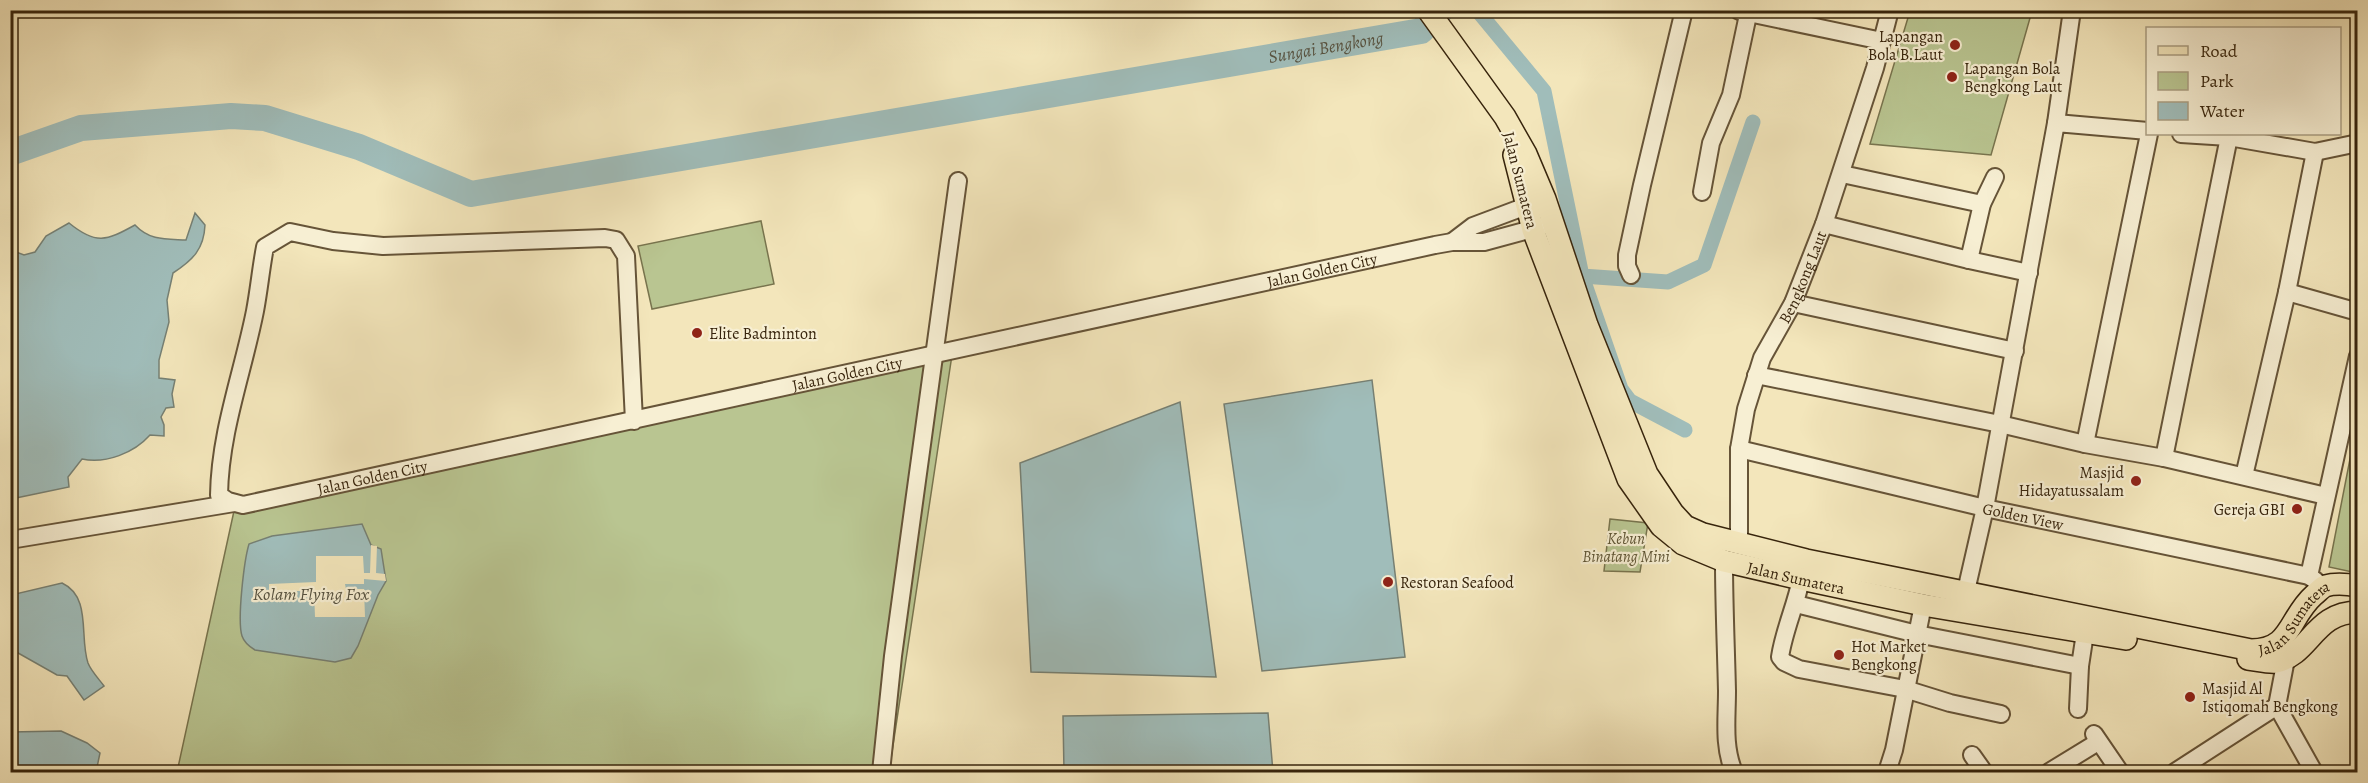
<svg xmlns="http://www.w3.org/2000/svg" width="2368" height="783" font-family="Alegreya,serif">
	<style>
		.green { fill: #b9c591; stroke: #78744e; stroke-width: 1.5 }
		.water { fill: #a0bdba; stroke: #768074; stroke-width: 1.5 }
		.pier { fill: #f3e6bb }
		.lines { fill: none; stroke-linecap: round; stroke-linejoin: round }
		.canal { stroke: #a0bdba; stroke-width: 15 }
		.river { stroke: #a0bdba; stroke-width: 26 }
		.minor-casing { stroke: #665438; stroke-width: 20 }
		.major-casing { stroke: #37240c; stroke-width: 24 }
		.minor { stroke: #f7efd3; stroke-width: 16 }
		.major { stroke: #f3e6bb; stroke-width: 21 }
		.poi-dot { fill: #8f2418; stroke: #f7efd3; stroke-width: 2 }
		.labels { text-anchor: middle; stroke-width: 4.5; stroke-linejoin: round; paint-order: stroke }
		.poi-label { font-size: 16px; fill: #37240c; stroke: #f7efd3; text-anchor: start }
		.street-label { font-size: 16px; fill: #37240c; stroke: #f7efd3 }
		.park-label { font-size: 16px; font-style: italic; fill: #5e5434; stroke: #f7efd3 }
		.water-label { font-size: 18px; font-style: italic; fill: #565240; stroke: #f7efd3 }
	</style>
	<rect width="100%" height="100%" fill="#f3e6bb"/>
	<filter id="stains"><feTurbulence type="fractalNoise" baseFrequency=".00333" numOctaves="4"/><feColorMatrix values="0 0 0 0 .2 0 0 0 0 .09 0 0 0 0 .02 0 0 0 .5 -.17"/></filter>
	<radialGradient id="worn" r=".72"><stop offset=".6" stop-color="#630" stop-opacity="0"/><stop offset="1" stop-color="#630" stop-opacity=".3"/></radialGradient>
	<!-- green -->
	<g class="green">
		<polygon points="1910,11 2032,11 1991,155 1870,144"/>
		<polygon points="761,221 774,284 652,309 638,246"/>
		<polygon points="952,355 889,772 177,772 234,511"/>
		<polygon points="2357,423 2358,573 2357,573 2329,567"/>
		<polygon points="1610,519 1648,523 1640,572 1604,571"/>
	</g>
	<!-- water -->
	<g class="water">
		<path d="M 195,213 L 205,225 C 204,249 193,260 173,273 L 167,300 L 169,322 L 159,360 L 159,378 L 175,380 L 172,394 L 174,407 L 166,408 L 161,417 L 164,425 L 164,436 L 150,435 C 134,453 106,464 82,459 L 68,477 L 69,487 L 11,499 L 11,250 L 24,255 L 35,252 L 46,236 L 69,223 C 96,245 106,241 135,225 C 150,241 166,239 186,240 Z"/>
		<polygon points="1372,380 1405,657 1262,671 1224,404"/>
		<polygon points="1180,402 1216,677 1031,672 1020,463"/>
		<path d="M 362,524 L 371,545 L 381,549 L 386,581 L 378,595 L 358,646 L 351,658 L 335,662 L 255,650 C 250,647 244,642 242,636 C 237,620 244,561 249,544 L 272,536 Z"/>
		<path d="M 62,583 C 92,597 79,637 88,663 C 91,671 99,679 104,686 L 84,700 L 67,676 L 57,675 L 11,649 L 13,626 L 11,616 L 11,595 Z"/>
		<polygon points="1268,713 1273,772 1064,772 1063,716"/>
		<polygon points="61,731 87,743 100,753 96,772 11,772 11,732"/>
	</g>
	<!-- pier -->
	<polygon class="pier" points="371,545 377,546 376,573 385,574 386,581 364,579 364,584 345,584 346,589 364,589 365,617 315,617 314,591 269,591 269,584 316,582 316,556 363,556 364,573 370,573"/>
	<g class="lines">
		<!-- canal -->
		<g class="canal">
			<polyline points="1477,10 1544,91 1582,276 1668,282 1704,265 1753,122"/>
			<polyline points="1582,276 1621,389 1630,401 1685,430"/>
		</g>
		<!-- river -->
		<path class="river" id="s1" d="M 10,153 L 81,128 L 231,116 L 265,118 L 359,147 L 471,194 L 1421,31 L 1441,10"/>
		<!-- minor casing -->
		<g class="minor-casing">
			<g id="minor">
				<polyline points="1739,11 1882,41"/>
				<polyline points="2056,123 2072,10"/>
				<polyline points="2181,134 2229,137 2315,152 2358,143"/>
				<polyline points="1842,174 1982,204"/>
				<polyline points="1702,192 1711,143 1731,95 1749,10"/>
				<polyline points="1824,224 1969,260 2029,273"/>
				<polyline points="1452,242 1473,226 1537,202"/>
				<polyline points="1969,260 1982,204 1995,177"/>
				<polyline points="1631,275 1627,266 1627,255 1642,185 1684,10"/>
				<polyline points="2287,292 2358,312"/>
				<polyline points="1793,303 2015,351"/>
				<polyline points="1756,375 2000,424 2085,444 2164,458 2326,496"/>
				<path id="s2" d="M 634,421 L 626,256 L 616,240 L 605,238 L 383,246 L 333,241 L 290,232 L 265,247 C 261,268 259,290 255,311 C 243,372 220,431 219,495 L 228,501 L 243,505 L 1435,245 L 1452,242 L 1484,242 L 1543,226"/>
				<polyline points="2085,444 2149,134"/>
				<path id="s3" d="M 1739,449 L 1985,508 L 2309,576"/>
				<polyline points="2164,458 2229,137"/>
				<polyline points="2244,476 2287,292 2315,152"/>
				<polyline points="10,540 234,503"/>
				<path id="s4" d="M 1739,544 L 1739,449 L 1746,409 L 1762,358 L 1793,303 L 1824,224 L 1875,68 L 1890,10"/>
				<path d="M 1724,561 C 1724,605 1726,647 1727,691 C 1727,719 1723,746 1734,772"/>
				<path d="M 1801,579 C 1796,605 1784,630 1780,657 L 1784,662 L 1799,669 L 1905,689 L 1950,703 L 2001,714"/>
				<polyline points="2316,581 2309,576 2358,356"/>
				<polyline points="1966,591 1985,508 2056,123 2148,131"/>
				<polyline points="1796,604 1917,634 2080,666"/>
				<polyline points="2286,659 2277,706 2314,772"/>
				<polyline points="2078,709 2080,666 2087,620"/>
				<polyline points="2094,734 2120,772"/>
				<polyline points="1972,755 1984,772"/>
				<polyline points="881,772 893,656 958,181"/>
				<polyline points="1887,772 1894,750 1923,605"/>
				<polyline points="2049,772 2098,742"/>
				<polyline points="2175,772 2277,706"/>
			</g>
		</g>
		<!-- major casing -->
		<g class="major-casing">
			<g id="major">
				<path id="s5" d="M 1428,10 L 1505,117 L 1526,154 L 1545,199 L 1587,325 L 1647,474 L 1673,513 L 1685,526 L 1703,534 L 1806,560 L 2251,650 C 2292,650 2288,618 2314,595 C 2317,593 2321,588 2325,586 C 2335,583 2347,584 2358,586"/>
				<path id="s6" d="M 1514,155 L 1533,230 L 1628,479 L 1661,526 L 1683,544 L 1724,561 L 1801,579 L 1923,605 L 2126,639"/>
				<path d="M 2248,659 C 2257,660 2268,663 2276,662 C 2310,655 2314,612 2358,612"/>
			</g>
		</g>
		<!-- minor -->
		<use href="#minor" class="minor"/>
		<!-- major -->
		<use href="#major" class="major"/>
	</g>
	<!-- markers -->
	<g class="poi-dot">
		<circle cx="1955" cy="45" r="6"/>
		<circle cx="1952" cy="77" r="6"/>
		<circle cx="697" cy="333" r="6"/>
		<circle cx="2136" cy="481" r="6"/>
		<circle cx="2297" cy="509" r="6"/>
		<circle cx="1388" cy="582" r="6"/>
		<circle cx="1839" cy="655" r="6"/>
		<circle cx="2190" cy="697" r="6"/>
	</g>
	<g class="labels">
		<!-- poi labels -->
		<g class="poi-label">
			<text x="1943" y="42" text-anchor="end">Lapangan<tspan x="1943" dy="18">Bola B.Laut</tspan></text>
			<text x="1964" y="74">Lapangan Bola<tspan x="1964" dy="18">Bengkong Laut</tspan></text>
			<text x="709" y="339">Elite Badminton</text>
			<text x="2124" y="478" text-anchor="end">Masjid<tspan x="2124" dy="18">Hidayatussalam</tspan></text>
			<text x="2285" y="515" text-anchor="end">Gereja GBI</text>
			<text x="1400" y="588">Restoran Seafood</text>
			<text x="1851" y="652">Hot Market<tspan x="1851" dy="18">Bengkong</tspan></text>
			<text x="2202" y="694">Masjid Al<tspan x="2202" dy="18">Istiqomah Bengkong</tspan></text>
		</g>
		<!-- street labels -->
		<g class="street-label">
			<text transform="translate(1521 180) rotate(76)" y="6">Jalan Sumatera</text>
			<text dy="6" stroke="none"><textPath href="#s2" startOffset="1924">Jalan Golden City</textPath></text>
			<text dy="6" stroke="none"><textPath href="#s4" startOffset="280">Bengkong Laut</textPath></text>
			<text dy="6" stroke="none"><textPath href="#s2" startOffset="1438">Jalan Golden City</textPath></text>
			<text dy="6" stroke="none"><textPath href="#s2" startOffset="952">Jalan Golden City</textPath></text>
			<text dy="6" stroke="none"><textPath href="#s3" startOffset="292">Golden View</textPath></text>
			<text dy="6" stroke="none"><textPath href="#s6" startOffset="548">Jalan Sumatera</textPath></text>
			<text dy="6" stroke="none"><textPath href="#s5" startOffset="1218">Jalan Sumatera</textPath></text>
		</g>
		<!-- park labels -->
		<g class="park-label">
			<text x="1626" y="544">Kebun<tspan x="1626" dy="18">Binatang Mini</tspan></text>
		</g>
		<!-- water labels -->
		<g class="water-label">
			<text dy="6" stroke="none"><textPath href="#s1" startOffset="1347">Sungai Bengkong</textPath></text>
			<text x="311" y="600">Kolam Flying Fox</text>
		</g>
	</g>
	<!-- margin -->
	<rect width="2368" height="783" fill="none" stroke="#f3e6bb" stroke-width="36"/>
	<rect x="12" y="12" width="2344" height="759" fill="none" stroke="#37240c" stroke-width="3"/>
	<rect x="18" y="18" width="2332" height="747" fill="none" stroke="#37240c" stroke-width="1.5"/>
	<!-- legend -->
	<rect x="2146" y="27" width="195" height="108" fill="#f7efd3" stroke="#aa9e83" stroke-width="1.5"/>
	<rect x="2158" y="46" width="30" height="9" fill="#f3e6bb" stroke="#aa9e83" stroke-width="1.5"/>
	<text x="2200" y="57" font-size="18" fill="#37240c">Road</text>
	<rect x="2158" y="72" width="30" height="18" fill="#b9c591" stroke="#aa9e83" stroke-width="1.5"/>
	<text x="2200" y="87" font-size="18" fill="#37240c">Park</text>
	<rect x="2158" y="102" width="30" height="18" fill="#a0bdba" stroke="#aa9e83" stroke-width="1.5"/>
	<text x="2200" y="117" font-size="18" fill="#37240c">Water</text>
	<rect width="100%" height="100%" filter="url(#stains)"/>
	<rect width="100%" height="100%" fill="url(#worn)"/>
</svg>
